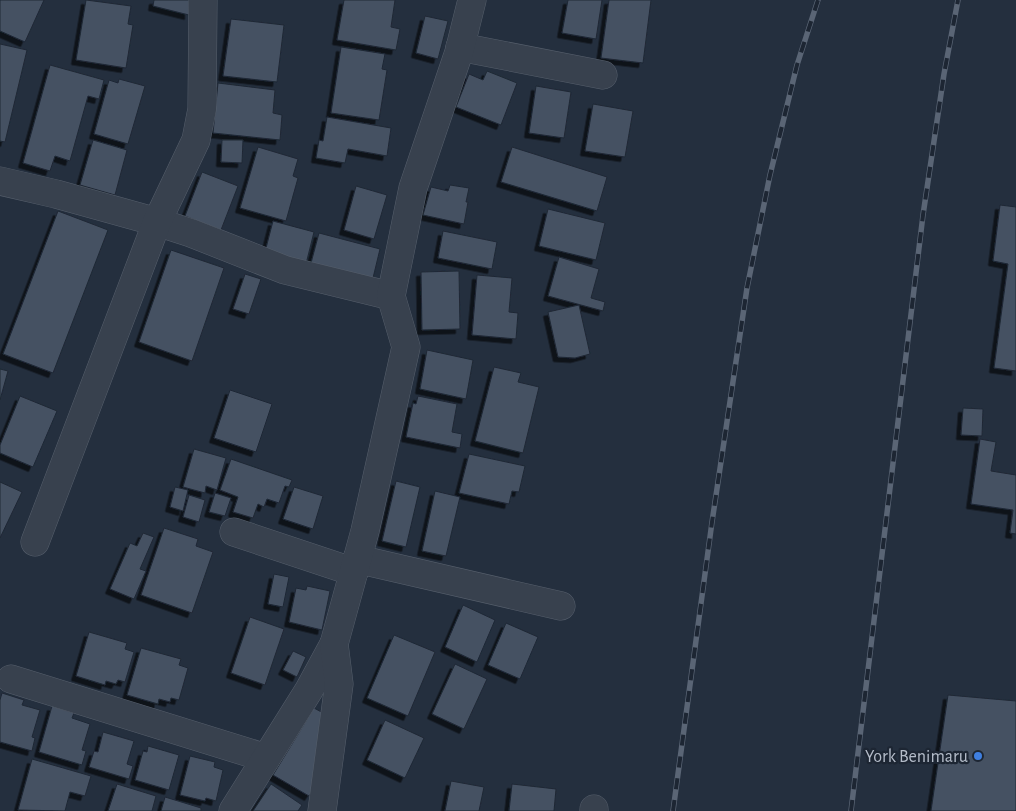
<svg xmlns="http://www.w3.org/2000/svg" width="1016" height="811" font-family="'Alegreya Sans',sans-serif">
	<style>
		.building { fill: #455162; stroke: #1f2835; filter: url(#shadow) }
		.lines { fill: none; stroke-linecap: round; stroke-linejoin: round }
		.minor-casing { stroke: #565f6c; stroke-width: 29 }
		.minor { stroke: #38414e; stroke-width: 28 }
		.rail-casing { stroke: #5a6575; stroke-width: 5.5 }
		.rail { stroke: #1d2633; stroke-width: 4; stroke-dasharray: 11; stroke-linecap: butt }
		.shop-dot { fill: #3f7fe0; stroke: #1d2633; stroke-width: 2 }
		.labels { text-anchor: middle; stroke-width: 4.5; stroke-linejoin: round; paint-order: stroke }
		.poi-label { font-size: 18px; fill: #b4bcc9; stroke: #1d2633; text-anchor: end }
	</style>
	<defs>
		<filter id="shadow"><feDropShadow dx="-4.5" dy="4.5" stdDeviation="0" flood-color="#0009"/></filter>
	</defs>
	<rect width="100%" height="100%" fill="#242f3e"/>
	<!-- building -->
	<g class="building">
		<polygon points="0,0 44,0 25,42 0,31"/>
		<polygon points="86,0 131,6 128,24 133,25 126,68 76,60"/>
		<polygon points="154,0 189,0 189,15 153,6"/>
		<polygon points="344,0 395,0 391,27 400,29 396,50 337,40"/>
		<polygon points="568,0 602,0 596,39 562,33"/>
		<polygon points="609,0 651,0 643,63 601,58"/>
		<polygon points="425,16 448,21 438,59 416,53"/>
		<polygon points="231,19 284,25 277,82 223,76"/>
		<polygon points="0,44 27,50 5,142 0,141"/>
		<polygon points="341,47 385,54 382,69 387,70 379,120 331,113"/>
		<polygon points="50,65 104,80 99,99 88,96 70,161 55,156 50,171 23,163"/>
		<polygon points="487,71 517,83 501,125 456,107 469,74 483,80"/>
		<polygon points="119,79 145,86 128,144 94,134 109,80 118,83"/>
		<polygon points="218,83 275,90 273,113 282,115 280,140 213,133"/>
		<polygon points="536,86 571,92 564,138 529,133"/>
		<polygon points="593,104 633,111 625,157 585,151"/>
		<polygon points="327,117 391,128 387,156 348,149 345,163 316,158 319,140 323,141"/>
		<polygon points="93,140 127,150 115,195 80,185"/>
		<polygon points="222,140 243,140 242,163 221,162"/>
		<polygon points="258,147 298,159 293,176 298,178 286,221 240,208"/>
		<polygon points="512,147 607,177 597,211 501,182"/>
		<polygon points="202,172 238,186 221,230 185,216"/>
		<polygon points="450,185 469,188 466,202 468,202 464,224 423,215 431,187 448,191"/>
		<polygon points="356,186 387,195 374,239 344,230"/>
		<polygon points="1000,205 1016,207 1016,371 994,368 1008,264 993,261"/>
		<polygon points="548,209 605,223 596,260 539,246"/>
		<polygon points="58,211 108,230 53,373 3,354"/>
		<polygon points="273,221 314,232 306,264 265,252"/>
		<polygon points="443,231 497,242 492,269 438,258"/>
		<polygon points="319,233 380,249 373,278 311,263"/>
		<polygon points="171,250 224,268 192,361 139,342"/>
		<polygon points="559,257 599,269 591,298 605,302 603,311 548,296"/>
		<polygon points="459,271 460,329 422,330 421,272"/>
		<polygon points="245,274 261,279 249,314 233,309"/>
		<polygon points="477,275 512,278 509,312 518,313 516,339 472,335"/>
		<polygon points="579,305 590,354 575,358 558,357 548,312"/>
		<polygon points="427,350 473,360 466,399 420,389"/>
		<polygon points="494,367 521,373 518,382 539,387 523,453 475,441"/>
		<polygon points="0,369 8,371 0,400"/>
		<polygon points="230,390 272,404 256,452 214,438"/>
		<polygon points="20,396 57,411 33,467 0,453 0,445"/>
		<polygon points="418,396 457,404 452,432 462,434 460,448 406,437 413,403 416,404"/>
		<polygon points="963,408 983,409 982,436 961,435"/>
		<polygon points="980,439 996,442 991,471 1016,475 1016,534 1010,533 1013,510 971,504"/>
		<polygon points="194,449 226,458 217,490 206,486 205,493 183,487"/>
		<polygon points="469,454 525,466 519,492 512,491 509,504 459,493"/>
		<polygon points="231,459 292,480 289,487 285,486 279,503 267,499 264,507 258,504 253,518 233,512 238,497 220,490"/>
		<polygon points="396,481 420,487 406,547 382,541"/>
		<polygon points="0,482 22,492 0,538"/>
		<polygon points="175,487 188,490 183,511 170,507"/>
		<polygon points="294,487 323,496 313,529 283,519"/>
		<polygon points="435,491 460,497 446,556 422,551"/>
		<polygon points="215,493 231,498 225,516 209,512"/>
		<polygon points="189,495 205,500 199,522 183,517"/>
		<polygon points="164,528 198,539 196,546 213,552 192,613 141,595"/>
		<polygon points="143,533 154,537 140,569 146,571 134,599 110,589 130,543 137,546"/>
		<polygon points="274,574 289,577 283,607 268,604"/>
		<polygon points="307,586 330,591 322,630 289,622 296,588 306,590"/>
		<polygon points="463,605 495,620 477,662 445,647"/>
		<polygon points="250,617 284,629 265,685 231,673"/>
		<polygon points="506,623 538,637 520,679 488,665"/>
		<polygon points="89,632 127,643 125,649 134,652 125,682 118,680 116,684 106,681 105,685 76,676"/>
		<polygon points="394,635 435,652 408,716 367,698"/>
		<polygon points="141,648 181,659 179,665 188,668 179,700 171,698 170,702 159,699 158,704 127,695"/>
		<polygon points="293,651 306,657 297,677 283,670"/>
		<polygon points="455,664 487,679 464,729 432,714"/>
		<polygon points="2,693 24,700 22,705 40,710 32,737 35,738 32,751 0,742 0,700"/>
		<polygon points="948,695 1016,701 1016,811 931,811"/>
		<polygon points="52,706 74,713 72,718 90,724 82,750 86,751 82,765 39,752"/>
		<polygon points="314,708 325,714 315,787 309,796 273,775"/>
		<polygon points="385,720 424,738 405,778 367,760"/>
		<polygon points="103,732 134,741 127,764 133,766 129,779 89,767 94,751 98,752"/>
		<polygon points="148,746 179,755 169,790 135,780 143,751 147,752"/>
		<polygon points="190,756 215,762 214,767 223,770 216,801 206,798 205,801 180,795"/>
		<polygon points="32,759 91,776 85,796 70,792 65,811 18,810"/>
		<polygon points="451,781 484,787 479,811 445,811"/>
		<polygon points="117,784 156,796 152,811 108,811"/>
		<polygon points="271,784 302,805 298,811 253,811"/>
		<polygon points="512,784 556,789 554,811 509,811"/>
		<polygon points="165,797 201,808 201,811 161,811"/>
	</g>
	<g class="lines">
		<!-- minor casing -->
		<g class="minor-casing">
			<g id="minor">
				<polyline points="460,47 603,75"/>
				<polyline points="0,181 56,194 157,222 191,233 285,270 391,296"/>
				<polyline points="234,532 354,572"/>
				<polyline points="35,542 157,222 196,140 202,109 203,0"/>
				<polyline points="357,559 561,606"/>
				<polyline points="11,679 266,758"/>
				<polyline points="233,811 309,690 334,644"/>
				<polyline points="322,811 339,684 334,644 365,531 406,347 391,296 413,188 459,52 472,0"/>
				<polyline points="594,811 594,809"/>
			</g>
		</g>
		<!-- minor -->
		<use href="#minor" class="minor"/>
		<!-- rail casing -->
		<g class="rail-casing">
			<g id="rail">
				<polyline points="673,811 712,522 747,288 770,175 797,65 818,0"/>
				<polyline points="851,811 923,215 944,74 958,0"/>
			</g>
		</g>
		<!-- rail -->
		<use href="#rail" class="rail"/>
	</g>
	<!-- markers -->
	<circle class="shop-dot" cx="978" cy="756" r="5"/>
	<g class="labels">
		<!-- poi labels -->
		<g class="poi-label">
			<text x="968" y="762">York Benimaru</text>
		</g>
	</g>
</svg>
